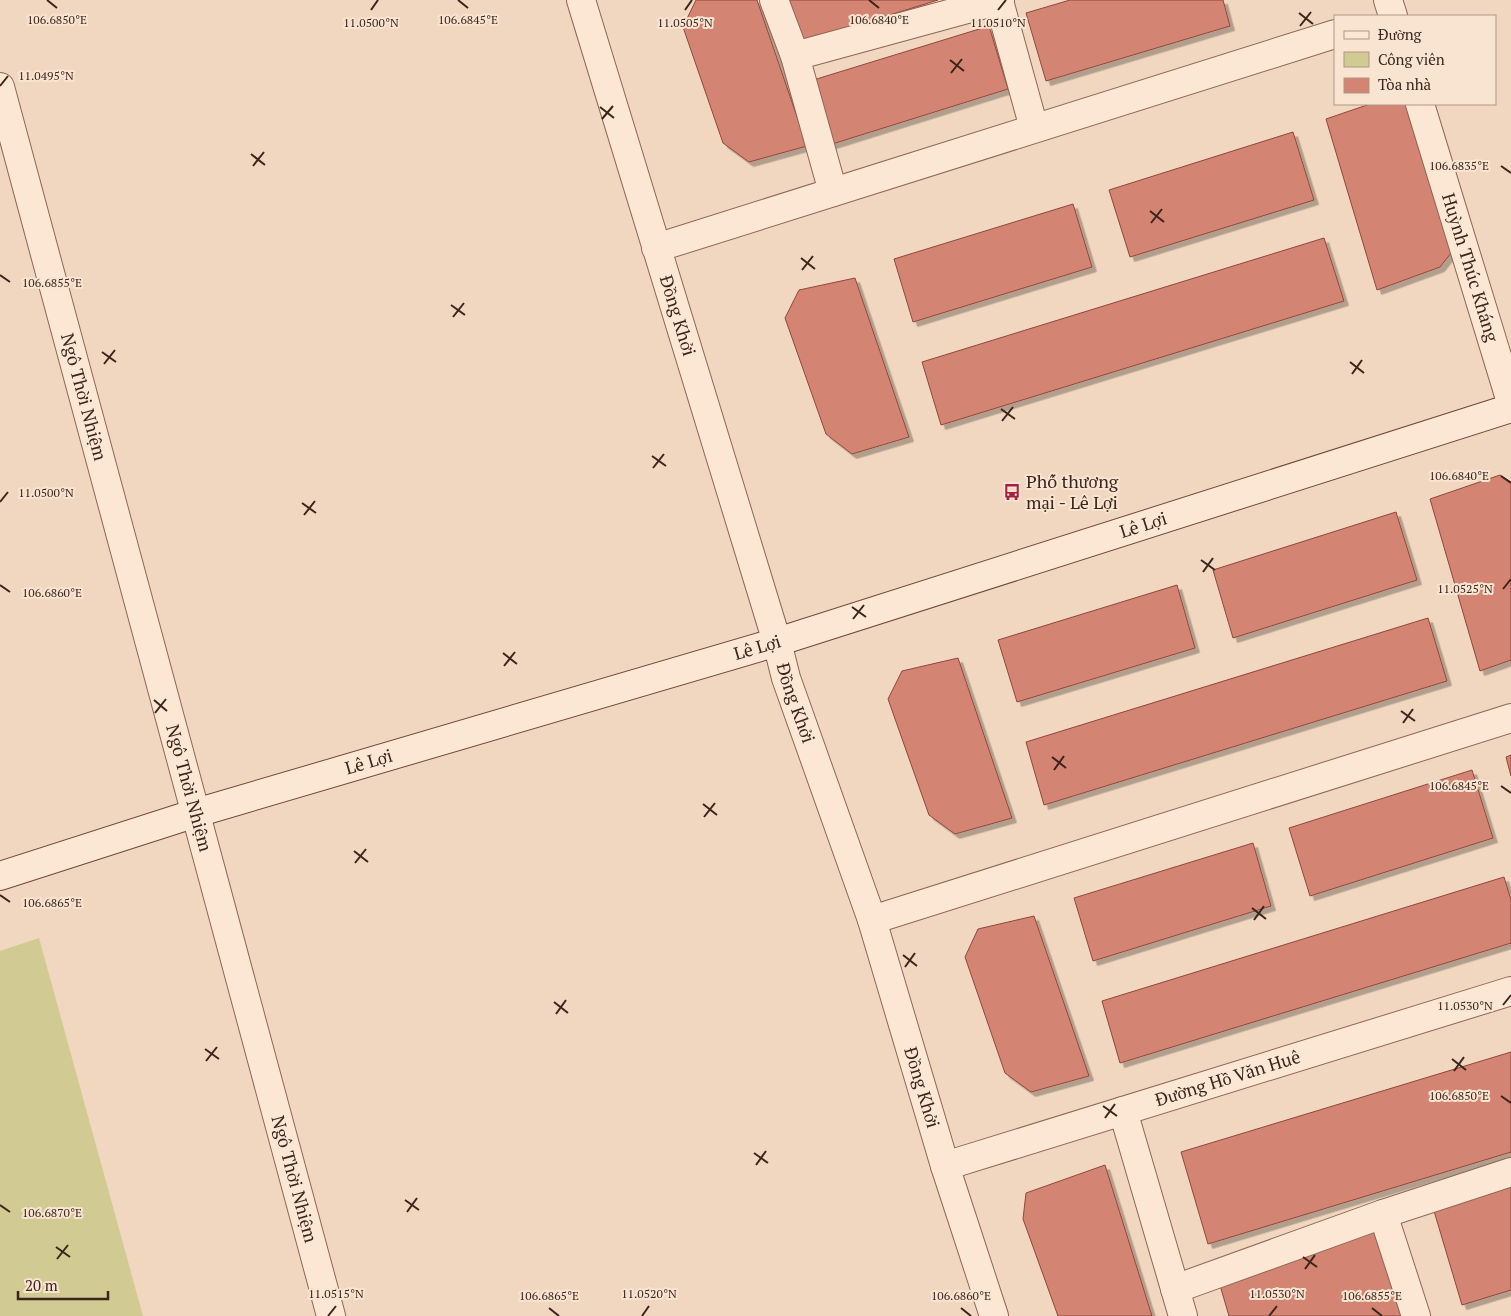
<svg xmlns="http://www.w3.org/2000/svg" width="1511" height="1316" font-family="'PT Serif',serif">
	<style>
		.green { fill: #d1ca93 }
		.building { fill: #d48473; stroke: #8f473a; filter: url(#shadow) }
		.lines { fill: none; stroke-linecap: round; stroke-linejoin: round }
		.minor-casing { stroke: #8d6656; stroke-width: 30 }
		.tertiary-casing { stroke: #8d6656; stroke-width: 30 }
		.secondary-casing { stroke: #6f483a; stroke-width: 30 }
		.minor { stroke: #fce7d5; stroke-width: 28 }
		.tertiary { stroke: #fce7d5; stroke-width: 28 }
		.secondary { stroke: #fce7d5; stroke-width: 28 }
		.ticks { fill: none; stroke: #3b241c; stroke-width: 2 }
		.labels { text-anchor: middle; stroke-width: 4; stroke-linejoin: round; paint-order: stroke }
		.street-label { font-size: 18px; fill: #3b241c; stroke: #f9e4d1 }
		.poi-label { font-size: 18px; fill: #3b241c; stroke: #f9e4d1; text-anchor: start }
		.ticks-label { font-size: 12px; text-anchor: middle; fill: #3b241c; stroke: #f9e4d1; stroke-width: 4; stroke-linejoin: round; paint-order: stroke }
	</style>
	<defs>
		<filter id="shadow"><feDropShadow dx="4.5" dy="4.5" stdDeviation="0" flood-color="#0004"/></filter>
	</defs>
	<rect width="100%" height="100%" fill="#f2d7c0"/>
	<!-- green -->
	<polygon class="green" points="39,938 143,1316 0,1316 0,951"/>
	<!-- building -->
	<g class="building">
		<polygon points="696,0 757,0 807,146 749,162 723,143 683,27"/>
		<polygon points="783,0 938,0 796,44"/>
		<polygon points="1070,0 1223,0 1230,26 1046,81 1026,13"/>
		<polygon points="989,26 1008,89 829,145 810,81"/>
		<polygon points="1370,104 1410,104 1459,243 1440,267 1377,290 1326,119"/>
		<polygon points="1293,132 1314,200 1130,257 1109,190"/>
		<polygon points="1073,204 1092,267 913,322 894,259"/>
		<polygon points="1324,238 1344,301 941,425 922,362"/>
		<polygon points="855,278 909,437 852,454 826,434 785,318 799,290"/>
		<polygon points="1500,475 1511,482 1511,660 1480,671 1430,499"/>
		<polygon points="1396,512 1417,580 1233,638 1213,570"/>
		<polygon points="1177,585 1195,648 1017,702 998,640"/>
		<polygon points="1428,618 1447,681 1044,805 1026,742"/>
		<polygon points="958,658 1012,818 955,834 929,815 888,699 902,671"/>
		<polygon points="1511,755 1511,776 1506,757"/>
		<polygon points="1472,770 1493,838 1310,896 1289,828"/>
		<polygon points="1253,843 1271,906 1093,961 1074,898"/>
		<polygon points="1504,877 1511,900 1511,943 1120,1063 1102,1001"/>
		<polygon points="1034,916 1089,1076 1031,1092 1005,1073 965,957 978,929"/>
		<polygon points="1511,1052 1511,1152 1208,1244 1181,1152"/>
		<polygon points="1105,1165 1152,1316 1058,1316 1023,1219 1026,1193"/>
		<polygon points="1511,1187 1511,1290 1462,1305 1434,1211"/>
		<polygon points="1394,1221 1415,1316 1229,1316 1217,1275"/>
	</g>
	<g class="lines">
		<!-- minor casing -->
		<g class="minor-casing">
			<g id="minor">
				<polyline points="774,0 795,56 833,192"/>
				<polyline points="1388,0 1393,16"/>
				<polyline points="999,1 1034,128"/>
				<polyline points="795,56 1000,0"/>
				<path id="s1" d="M 0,87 L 331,1316"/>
				<path id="s2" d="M 1420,104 L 1511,402"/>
				<polyline points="656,248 1335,34"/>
				<polyline points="872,920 1511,718"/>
				<polyline points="1123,1111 1183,1316"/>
				<path id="s3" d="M 945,1166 L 1511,991"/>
				<polyline points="1383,1214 1416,1316"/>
				<polyline points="1175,1289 1383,1214 1511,1172"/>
			</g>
		</g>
		<!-- tertiary casing -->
		<g class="tertiary-casing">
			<g id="tertiary">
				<path id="s4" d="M 581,0 L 777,642 L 786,678 L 872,920 L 945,1166 L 994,1316"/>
			</g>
		</g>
		<!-- secondary casing -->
		<g class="secondary-casing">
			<g id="secondary">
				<path id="s5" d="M 0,876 L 196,813 L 777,642 L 1511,408"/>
			</g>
		</g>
		<!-- minor -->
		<use href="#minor" class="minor"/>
		<!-- tertiary -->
		<use href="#tertiary" class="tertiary"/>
		<!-- secondary -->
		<use href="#secondary" class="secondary"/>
	</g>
	<!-- ticks -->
	<path class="ticks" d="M 47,0 L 57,8M 458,0 L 468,8M 869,0 L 879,8M 371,10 L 378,0M 685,10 L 692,0M 998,10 L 1006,0M 1299,13 L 1313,24M 1300,26 L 1311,12M 950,60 L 964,71M 951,73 L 962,59M 0,86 L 8,76M 600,107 L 614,118M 602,119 L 613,106M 251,154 L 265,165M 253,166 L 264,152M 1501,166 L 1511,173M 1150,211 L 1164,222M 1151,223 L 1162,209M 801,258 L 815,269M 802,270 L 813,256M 0,275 L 10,282M 451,305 L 465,315M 453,317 L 464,303M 102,352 L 116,362M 1350,362 L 1364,373M 104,364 L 115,350M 1352,374 L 1362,360M 1001,409 L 1015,419M 1002,421 L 1013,407M 652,456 L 666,466M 653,468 L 664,454M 1501,476 L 1511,483M 0,502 L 8,492M 302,503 L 316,513M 304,515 L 315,501M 1201,560 L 1215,570M 1203,572 L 1213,558M 0,585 L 10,592M 1503,589 L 1511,579M 852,607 L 866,617M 853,619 L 864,605M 503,653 L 517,664M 504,666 L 515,652M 154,700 L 167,711M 1401,711 L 1415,721M 155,713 L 166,699M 1403,723 L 1413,709M 1052,757 L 1066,768M 1054,770 L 1064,756M 1501,786 L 1511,793M 703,804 L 717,815M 704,817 L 715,803M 354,851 L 368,862M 355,863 L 366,849M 0,895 L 10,902M 1252,908 L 1266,919M 1254,920 L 1264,906M 903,955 L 917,966M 905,967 L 915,953M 554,1002 L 568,1013M 1503,1005 L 1511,995M 556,1014 L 566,1000M 205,1049 L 219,1059M 1452,1059 L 1466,1070M 206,1061 L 217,1047M 1454,1071 L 1464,1057M 1501,1096 L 1511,1103M 1103,1106 L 1117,1116M 1105,1118 L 1115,1104M 754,1153 L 768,1163M 756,1165 L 766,1151M 405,1200 L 419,1210M 0,1205 L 10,1212M 407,1212 L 417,1198M 56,1247 L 70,1257M 1303,1257 L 1317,1267M 57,1259 L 68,1245M 1305,1269 L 1315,1255M 549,1308 L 559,1316M 961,1308 L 971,1316M 1372,1308 L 1382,1316M 328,1316 L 336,1306M 642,1316 L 649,1306M 1269,1316 L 1277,1306"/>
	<!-- icons -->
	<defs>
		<g id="bus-bare" transform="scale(1.35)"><path d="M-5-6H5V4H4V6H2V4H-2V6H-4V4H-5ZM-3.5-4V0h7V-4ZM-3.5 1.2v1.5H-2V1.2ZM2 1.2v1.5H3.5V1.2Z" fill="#a22040" stroke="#f9e4d1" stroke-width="2.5" paint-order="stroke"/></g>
	</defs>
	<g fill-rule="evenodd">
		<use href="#bus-bare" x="1012" y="492"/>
	</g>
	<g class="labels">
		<!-- street labels -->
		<g class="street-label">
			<text dy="6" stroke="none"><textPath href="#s2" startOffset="171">Huỳnh Thúc Kháng</textPath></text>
			<text dy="6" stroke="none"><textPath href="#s4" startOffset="330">Đồng Khởi</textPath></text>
			<text dy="6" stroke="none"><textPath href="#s1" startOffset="321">Ngô Thời Nhiệm</textPath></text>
			<text dy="6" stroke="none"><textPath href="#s5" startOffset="1196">Lê Lợi</textPath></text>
			<text dy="6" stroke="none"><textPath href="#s5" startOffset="791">Lê Lợi</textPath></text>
			<text dy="6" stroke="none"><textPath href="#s4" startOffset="735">Đồng Khởi</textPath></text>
			<text dy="6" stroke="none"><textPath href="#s5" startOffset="386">Lê Lợi</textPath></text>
			<text dy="6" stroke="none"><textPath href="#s1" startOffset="726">Ngô Thời Nhiệm</textPath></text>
			<text dy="6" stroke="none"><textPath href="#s3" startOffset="296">Đường Hồ Văn Huê</textPath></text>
			<text dy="6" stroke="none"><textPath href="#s4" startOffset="1140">Đồng Khởi</textPath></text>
			<text dy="6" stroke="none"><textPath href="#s1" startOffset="1131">Ngô Thời Nhiệm</textPath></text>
		</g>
		<!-- poi labels -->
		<g class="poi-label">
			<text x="1026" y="488">Phố thương<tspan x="1026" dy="21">mại - Lê Lợi</tspan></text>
		</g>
	</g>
	<g class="ticks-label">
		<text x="57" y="24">106.6850°E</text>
		<text x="468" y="24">106.6845°E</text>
		<text x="879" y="24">106.6840°E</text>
		<text x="371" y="27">11.0500°N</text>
		<text x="685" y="27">11.0505°N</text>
		<text x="998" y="27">11.0510°N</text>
		<text x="46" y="80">11.0495°N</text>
		<text x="1459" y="170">106.6835°E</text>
		<text x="52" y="287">106.6855°E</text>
		<text x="1459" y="480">106.6840°E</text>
		<text x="46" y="497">11.0500°N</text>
		<text x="1465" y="593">11.0525°N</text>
		<text x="52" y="597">106.6860°E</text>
		<text x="1459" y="790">106.6845°E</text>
		<text x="52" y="907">106.6865°E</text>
		<text x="1465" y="1010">11.0530°N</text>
		<text x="1459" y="1100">106.6850°E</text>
		<text x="52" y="1217">106.6870°E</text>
		<text x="336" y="1298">11.0515°N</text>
		<text x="649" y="1298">11.0520°N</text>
		<text x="1277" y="1298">11.0530°N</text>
		<text x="549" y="1300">106.6865°E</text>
		<text x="961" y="1300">106.6860°E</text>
		<text x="1372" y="1300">106.6855°E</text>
	</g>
	<!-- legend -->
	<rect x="1334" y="15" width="162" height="90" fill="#f9e4d1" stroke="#ad9789"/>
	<rect x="1344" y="31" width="25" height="8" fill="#fce7d5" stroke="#ad9789"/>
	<text x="1378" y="40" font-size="15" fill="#3b241c">Đường</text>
	<rect x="1344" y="52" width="25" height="15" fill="#d1ca93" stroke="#ad9789"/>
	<text x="1378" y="65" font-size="15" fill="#3b241c">Công viên</text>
	<rect x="1344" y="78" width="25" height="15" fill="#d48473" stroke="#ad9789"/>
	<text x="1378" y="90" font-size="15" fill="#3b241c">Tòa nhà</text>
	<!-- scale -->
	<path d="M18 1291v8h90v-8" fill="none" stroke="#3b241c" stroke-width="2.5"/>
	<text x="25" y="1291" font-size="15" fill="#3b241c" stroke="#f9e4d1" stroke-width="4" paint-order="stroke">20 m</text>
</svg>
